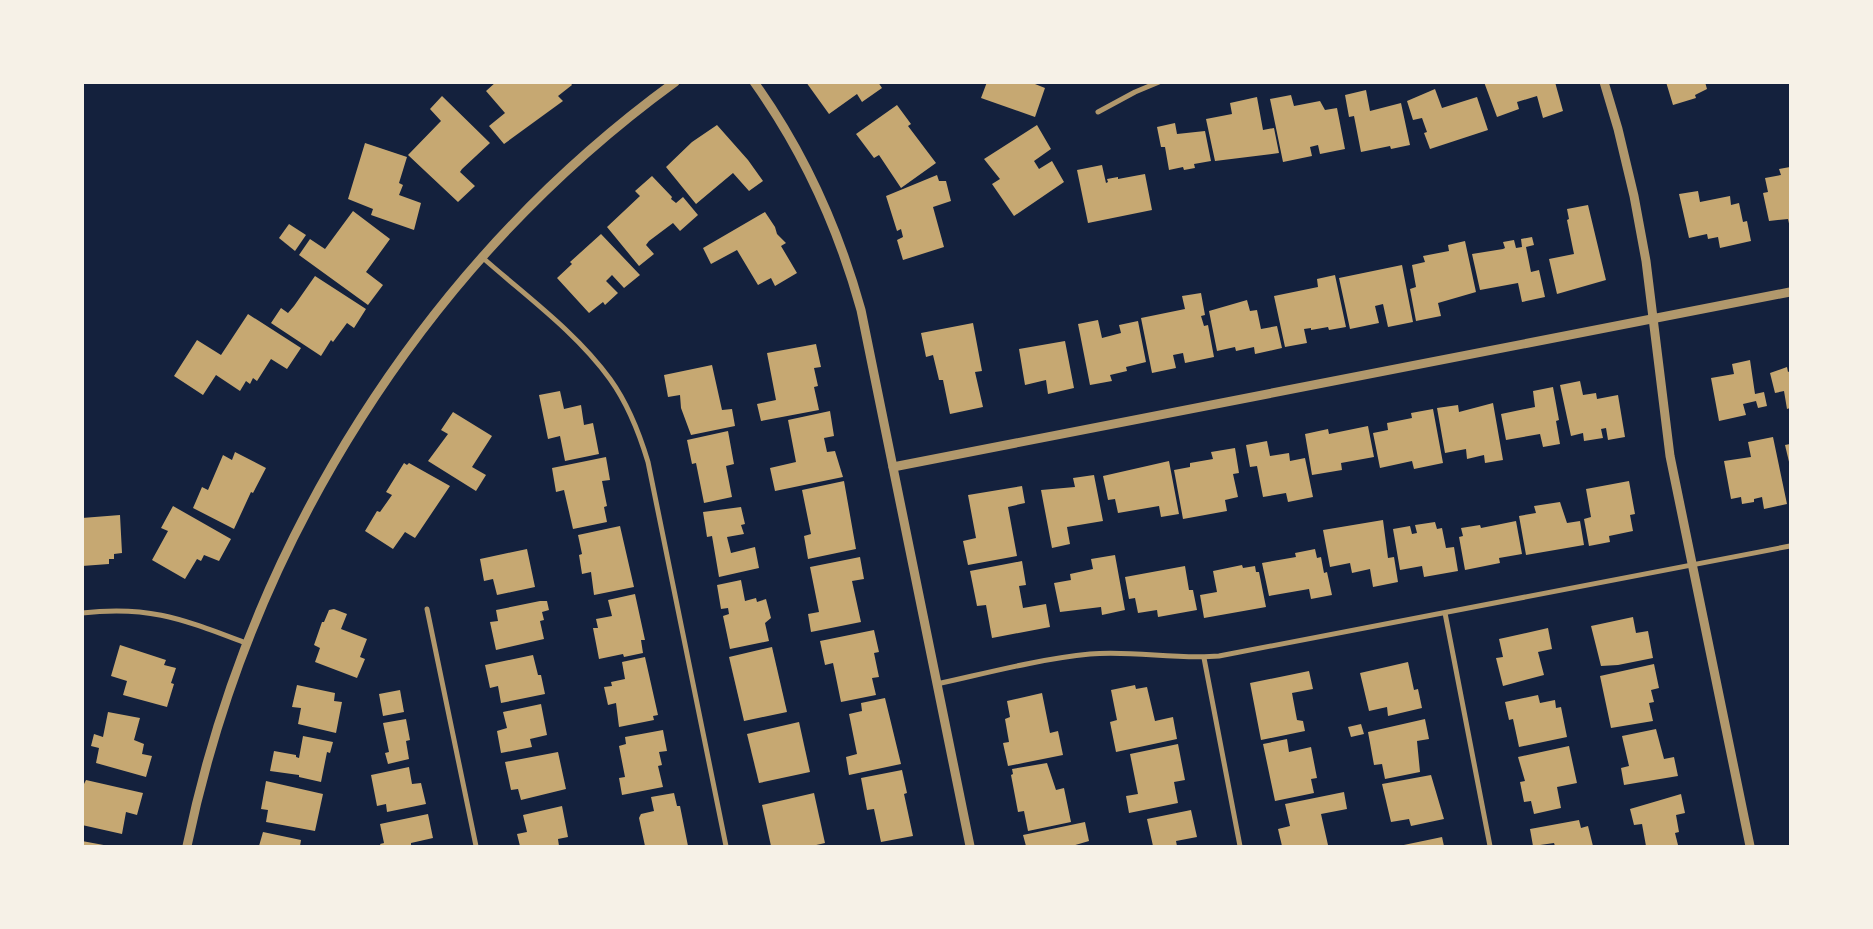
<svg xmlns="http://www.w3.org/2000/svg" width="1873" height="929" font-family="'Titillium Web',sans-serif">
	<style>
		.building { fill: #c6a872 }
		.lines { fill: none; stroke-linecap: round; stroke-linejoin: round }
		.minor { stroke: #b1986c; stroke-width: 5 }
		.tertiary { stroke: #b1986c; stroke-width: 9 }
	</style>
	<rect width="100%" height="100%" fill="#14213d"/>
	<!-- building -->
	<g class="building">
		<polygon points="496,82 570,82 572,85 558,96 563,101 504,144 489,126 505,113 486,91"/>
		<polygon points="806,82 878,82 882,88 862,102 857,94 829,114"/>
		<polygon points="987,82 1030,82 1045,88 1035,117 981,98"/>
		<polygon points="1484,82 1555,82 1563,111 1543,118 1537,96 1517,102 1519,109 1497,117"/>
		<polygon points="1666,82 1705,82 1707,89 1695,95 1696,98 1673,105"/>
		<polygon points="1435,89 1442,108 1477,97 1488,130 1430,149 1424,133 1427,132 1422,118 1413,120 1407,101"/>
		<polygon points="1366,90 1370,111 1401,103 1410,145 1391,149 1390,146 1361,152 1354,116 1349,117 1345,95"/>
		<polygon points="1291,95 1294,106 1320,101 1325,110 1337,108 1345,149 1320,154 1318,145 1310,147 1312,156 1283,162 1270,99"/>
		<polygon points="442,96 490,143 462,169 460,172 475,186 458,202 408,155 441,121 430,109"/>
		<polygon points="1257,97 1263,130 1274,128 1279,153 1215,161 1206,119 1232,114 1230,103"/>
		<polygon points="897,105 911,124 908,126 936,163 901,188 879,155 874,158 856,134"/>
		<polygon points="1175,123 1177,134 1205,131 1211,161 1194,164 1195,168 1184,170 1183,167 1169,170 1165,147 1161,147 1157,127"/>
		<polygon points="717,125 748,160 763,181 749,191 733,173 696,204 666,167 692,142"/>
		<polygon points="1037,125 1051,149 1034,161 1039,169 1052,161 1064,182 1014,216 992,184 1000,179 984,159"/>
		<polygon points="365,143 407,157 399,183 403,185 399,195 421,203 414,230 371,215 373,209 348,199"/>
		<polygon points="1102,165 1106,183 1108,182 1107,179 1118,177 1118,179 1145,174 1152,210 1088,223 1077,170"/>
		<polygon points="1790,167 1790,228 1788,219 1769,221 1763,193 1768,192 1765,178 1781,175 1779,169"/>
		<polygon points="937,175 939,181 946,181 951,201 933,207 944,247 903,260 897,240 903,237 901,229 897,231 886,196"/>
		<polygon points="652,176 672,197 671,199 676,203 683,197 698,215 680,231 673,223 649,241 646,245 654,254 639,266 607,227 640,196 635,191"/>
		<polygon points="1698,191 1700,202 1730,196 1731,205 1739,203 1743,222 1747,221 1751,241 1720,248 1718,237 1708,239 1707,234 1689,238 1679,194"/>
		<polygon points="1588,205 1606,280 1557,294 1549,259 1574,254 1567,220 1569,219 1567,209"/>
		<polygon points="353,211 390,239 366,272 383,285 368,305 299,255 310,239 325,249"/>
		<polygon points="765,212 775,227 777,234 786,243 781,246 797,273 775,286 771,278 758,285 737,250 711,264 703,248"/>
		<polygon points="289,224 306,235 295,251 279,238"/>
		<polygon points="601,234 640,275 624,288 612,275 606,281 618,293 605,305 603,302 589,313 557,278 572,264 570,262"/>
		<polygon points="1532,237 1534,245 1526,247 1531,272 1539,270 1545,297 1522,302 1518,283 1480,290 1472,254 1503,249 1505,248 1503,242 1514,240 1516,248 1522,247 1521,239"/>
		<polygon points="1465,241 1476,292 1438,303 1441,316 1416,321 1410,289 1416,287 1412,265 1425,262 1423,256 1449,251 1448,245"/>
		<polygon points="1402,265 1413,322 1388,327 1383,304 1375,306 1379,323 1350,329 1339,278"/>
		<polygon points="1335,275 1346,327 1329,330 1328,327 1311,330 1311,328 1304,329 1307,343 1285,347 1274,296 1318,287 1317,279"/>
		<polygon points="315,276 366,309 354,328 347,323 333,342 331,340 321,356 271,323 281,308 288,313 294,306"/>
		<polygon points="1201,293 1205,315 1201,316 1204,326 1208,325 1214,357 1185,363 1183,353 1173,355 1176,368 1152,373 1141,318 1185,309 1182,296"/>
		<polygon points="1247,300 1250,311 1257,310 1261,329 1277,326 1282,348 1255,354 1254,347 1236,351 1235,347 1217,351 1209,311"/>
		<polygon points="248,314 301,348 287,369 271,359 257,381 253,378 250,384 246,381 240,391 216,375 203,395 174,376 197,340 221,355"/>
		<polygon points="1098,320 1102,338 1121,333 1119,325 1138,321 1146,362 1126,367 1127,371 1110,375 1112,381 1090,385 1078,324"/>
		<polygon points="973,323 982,371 975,372 983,407 950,414 943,380 939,380 933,355 926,357 921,333"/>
		<polygon points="1065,341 1074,388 1048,394 1046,380 1025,385 1019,349"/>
		<polygon points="816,344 821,367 814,368 818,386 814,387 819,410 761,421 757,404 776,400 767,353"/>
		<polygon points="1750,360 1755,394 1764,392 1767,406 1758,408 1756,401 1743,404 1746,415 1719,421 1711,378 1734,374 1732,364"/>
		<polygon points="712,365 722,410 732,409 735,426 691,435 681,408 680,395 668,397 664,375"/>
		<polygon points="1787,367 1788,372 1790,371 1790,408 1787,409 1784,391 1775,393 1770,373"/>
		<polygon points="1580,381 1583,395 1596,393 1597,399 1618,395 1625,437 1608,440 1606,428 1601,429 1603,438 1584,441 1583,433 1571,436 1560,385"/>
		<polygon points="1553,387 1559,420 1556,421 1560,444 1543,447 1540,434 1506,440 1501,414 1535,407 1533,391"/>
		<polygon points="560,391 564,409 581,405 584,425 593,423 599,454 565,461 560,436 548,439 539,395"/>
		<polygon points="1493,403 1503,460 1485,463 1484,455 1467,459 1466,449 1445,453 1437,408 1458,405 1459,412"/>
		<polygon points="1433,409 1443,463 1414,469 1412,461 1380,468 1373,433 1388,430 1387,423 1412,418 1411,413"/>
		<polygon points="830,411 834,436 824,438 827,452 835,451 843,477 775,491 770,468 796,462 788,420"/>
		<polygon points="453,412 492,436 472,467 486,475 476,491 428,461 448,434 441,430"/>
		<polygon points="1368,426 1374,457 1341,463 1342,470 1312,475 1305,434 1328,429 1329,434"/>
		<polygon points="728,431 734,464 726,466 732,497 704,503 696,463 692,464 687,440"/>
		<polygon points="1773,437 1787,504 1764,509 1762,497 1754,499 1754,502 1742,504 1741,497 1731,499 1724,461 1751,457 1748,442"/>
		<polygon points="1267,441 1270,456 1289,453 1290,461 1305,458 1313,497 1288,502 1286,493 1263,497 1257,466 1250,467 1246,445"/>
		<polygon points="1790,444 1790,466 1785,445"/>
		<polygon points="1235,448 1239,473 1233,474 1238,497 1225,500 1227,511 1183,519 1174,470 1190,467 1190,463 1213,459 1211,452"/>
		<polygon points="235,452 266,468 253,493 251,492 234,529 193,508 202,487 208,490 223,455 232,460"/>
		<polygon points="606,457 610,480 602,481 607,506 604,507 607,522 573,529 564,490 556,492 552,468"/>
		<polygon points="1169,461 1179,514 1161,517 1159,506 1118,513 1115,499 1108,500 1103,476"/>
		<polygon points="404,463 407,465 409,463 450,486 415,538 405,532 393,549 365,531 377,511 380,512 392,495 386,492"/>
		<polygon points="1094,475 1103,521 1067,527 1070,544 1052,548 1041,490 1075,487 1073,478"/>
		<polygon points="844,481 856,549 808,559 804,536 811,534 802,490"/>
		<polygon points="1629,481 1635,514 1630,515 1633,531 1609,536 1610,542 1589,546 1584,519 1591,517 1586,489"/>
		<polygon points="1022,486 1025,503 1008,507 1017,556 968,565 963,541 976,538 968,495"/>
		<polygon points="1560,502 1567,523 1580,521 1584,545 1526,555 1519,516 1536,513 1534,506"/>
		<polygon points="173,506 231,539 219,561 204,555 201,561 197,559 185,579 152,560 168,531 161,528"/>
		<polygon points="741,507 745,524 741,525 744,534 727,537 731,553 755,547 759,568 719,577 712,536 707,537 703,512"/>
		<polygon points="120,515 122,553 114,554 114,559 109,559 109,564 82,566 82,518"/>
		<polygon points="1383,520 1388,558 1394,557 1398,582 1373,587 1370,569 1352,573 1350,563 1330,567 1323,530"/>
		<polygon points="1516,521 1522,554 1499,558 1500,563 1465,570 1459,537 1463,536 1461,528 1480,525 1481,528"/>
		<polygon points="1435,522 1437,529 1442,528 1446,548 1454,547 1458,571 1424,577 1422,566 1400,570 1393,529 1410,526 1412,534 1417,533 1415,525"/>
		<polygon points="620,526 634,587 594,595 591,572 582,574 579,555 582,554 578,535"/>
		<polygon points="527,549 535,587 497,595 493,579 484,581 480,559"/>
		<polygon points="1315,549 1317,558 1321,557 1324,573 1327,572 1332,595 1311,599 1309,589 1269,596 1262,563 1296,557 1295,553"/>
		<polygon points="1115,555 1125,610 1102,615 1101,607 1060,612 1054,583 1071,580 1070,574 1093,569 1091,559"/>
		<polygon points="860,557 864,579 852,581 861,622 811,632 808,614 819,612 810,567"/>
		<polygon points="1022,561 1026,585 1019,586 1023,608 1046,604 1050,627 992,638 986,605 977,606 970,571"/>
		<polygon points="1242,565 1243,568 1255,566 1256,572 1259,572 1266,607 1204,618 1200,595 1217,592 1213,571"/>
		<polygon points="1185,566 1189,590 1193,590 1197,610 1158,617 1157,610 1138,613 1135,598 1129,599 1125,577"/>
		<polygon points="741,580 745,601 756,598 757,602 766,599 771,618 765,623 769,641 730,649 723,616 729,614 728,608 721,609 717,585"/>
		<polygon points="635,594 645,640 641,640 643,653 624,657 623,654 599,659 593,628 598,628 596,619 612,616 608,600"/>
		<polygon points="540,601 547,601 549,610 542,612 544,620 540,621 544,639 496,650 490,622 498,621 496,610"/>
		<polygon points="334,609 347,614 341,629 367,639 360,657 365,659 357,678 315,662 320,648 314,645 322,622 324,622 329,610"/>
		<polygon points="1633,617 1636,633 1648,631 1653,658 1618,665 1601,666 1591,626"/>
		<polygon points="1548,628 1552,649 1538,652 1544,675 1503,686 1496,658 1503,657 1499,639"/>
		<polygon points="874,630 879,652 874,653 879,677 872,678 876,695 841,702 833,663 825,665 820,641"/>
		<polygon points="120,645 166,660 164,665 176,668 171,683 174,684 167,707 123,695 127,681 111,676"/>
		<polygon points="772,647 787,712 744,721 729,657"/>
		<polygon points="533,655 538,675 541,675 545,694 501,703 498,686 490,688 485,665"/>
		<polygon points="645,657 658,715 653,716 654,720 619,727 616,703 608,705 604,687 612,686 611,682 625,679 622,662"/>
		<polygon points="1408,662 1414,690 1418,689 1422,708 1388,716 1387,707 1369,711 1360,673"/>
		<polygon points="1654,664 1659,688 1651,690 1654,702 1649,703 1653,721 1611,728 1600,676"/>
		<polygon points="1309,671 1313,689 1292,693 1297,720 1303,721 1305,731 1261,740 1250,683"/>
		<polygon points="297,685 335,693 334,701 342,702 336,733 298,724 301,708 292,707"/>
		<polygon points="1135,685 1136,689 1147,687 1155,721 1173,717 1177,739 1116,752 1110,722 1117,720 1111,690"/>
		<polygon points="400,690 404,712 383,716 379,694"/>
		<polygon points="1042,693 1050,733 1058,731 1063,755 1008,766 1003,743 1009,742 1005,719 1010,717 1007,701"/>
		<polygon points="1538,695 1540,703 1555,700 1556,708 1561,707 1567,737 1519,747 1513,719 1509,720 1505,702"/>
		<polygon points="885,698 901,764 849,775 846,757 857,754 849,714 862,711 861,703"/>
		<polygon points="541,704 547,735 530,739 532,747 501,753 497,731 507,728 503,712"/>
		<polygon points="108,712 140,718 134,740 144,744 142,754 152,756 146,777 96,763 99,748 91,746 94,734 103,737"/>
		<polygon points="406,719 410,740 406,741 409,759 388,764 385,753 389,752 383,723"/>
		<polygon points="1425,719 1429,739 1417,741 1420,772 1385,779 1382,764 1374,765 1368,732"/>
		<polygon points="799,722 810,772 759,783 747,734"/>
		<polygon points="1361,724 1364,734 1351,737 1348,727"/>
		<polygon points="1656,729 1664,759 1674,757 1678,776 1624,785 1621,768 1629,766 1622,736"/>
		<polygon points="663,730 667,751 659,752 662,765 658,766 663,787 622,795 619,778 625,777 619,746 626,744 625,737"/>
		<polygon points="303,736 333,742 330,753 327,752 321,782 299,777 299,775 270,771 274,751 296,755 296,757 299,758"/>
		<polygon points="1287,739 1289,752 1311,747 1317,778 1311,779 1314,793 1275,801 1263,744"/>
		<polygon points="1178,744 1185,780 1174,782 1178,803 1129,813 1126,796 1138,794 1130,754"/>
		<polygon points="1569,746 1577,783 1557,787 1561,808 1534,814 1531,801 1524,802 1520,782 1525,781 1518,757"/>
		<polygon points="558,752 566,789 521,800 518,789 511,790 505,762"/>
		<polygon points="1047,763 1056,790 1064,788 1071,822 1028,831 1024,811 1018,812 1011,775 1013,774 1012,769"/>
		<polygon points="409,767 412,784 421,783 426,804 387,812 386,804 377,806 371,775"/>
		<polygon points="902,770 907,793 904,794 913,836 881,842 874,809 867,810 861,778"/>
		<polygon points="1431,775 1444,819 1411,826 1409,819 1391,822 1382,784"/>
		<polygon points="86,780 143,793 137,815 126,812 122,834 82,825 82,788"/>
		<polygon points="266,781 323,794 315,831 266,822 268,810 261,809"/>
		<polygon points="1344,792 1347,809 1321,814 1328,845 1282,846 1278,829 1290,826 1285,804"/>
		<polygon points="674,793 677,806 680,806 688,846 645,846 639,818 641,814 654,811 651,797"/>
		<polygon points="814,793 825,843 812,846 771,846 762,805"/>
		<polygon points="1681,794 1685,813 1676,815 1679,832 1675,833 1678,845 1646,846 1642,824 1634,825 1630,809"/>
		<polygon points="562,806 568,837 558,839 559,846 520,846 517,834 527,832 523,815"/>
		<polygon points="1191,810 1197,837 1176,841 1177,846 1153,846 1147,819"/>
		<polygon points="428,814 433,838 411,843 411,846 381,846 380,844 384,843 380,824"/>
		<polygon points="1579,820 1581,828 1588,826 1593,846 1555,846 1554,843 1533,846 1530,829"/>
		<polygon points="1085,822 1089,841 1072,846 1026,846 1023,835"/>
		<polygon points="263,832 301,840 300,846 259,846"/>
		<polygon points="1442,837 1444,846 1399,846"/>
		<polygon points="82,841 109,846 82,846"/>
	</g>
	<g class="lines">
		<!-- minor -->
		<g class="minor">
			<polyline points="1098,112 1135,92 1159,82"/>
			<path d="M 483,258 C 526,296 576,332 610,379 C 628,404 639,432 648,462 L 726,846"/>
			<polyline points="427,609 476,846"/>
			<path d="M 82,613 C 151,605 184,620 246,643"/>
			<polyline points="1445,613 1490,846"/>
			<polyline points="1204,658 1240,846"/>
			<path d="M 937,684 C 987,673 1039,659 1090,654 C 1133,650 1176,660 1219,656 L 1790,546"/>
		</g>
		<!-- tertiary -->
		<g class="tertiary">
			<path d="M 754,82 C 804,152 838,227 861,310 L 970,846"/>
			<polyline points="1604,82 1618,129 1634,196 1646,261 1670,456 1750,846"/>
			<polyline points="893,467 1790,292"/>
			<path d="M 187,846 C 250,543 424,265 675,82"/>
		</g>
	</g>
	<!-- border -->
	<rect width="1873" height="929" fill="none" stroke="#f6f1e7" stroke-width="168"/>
</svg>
